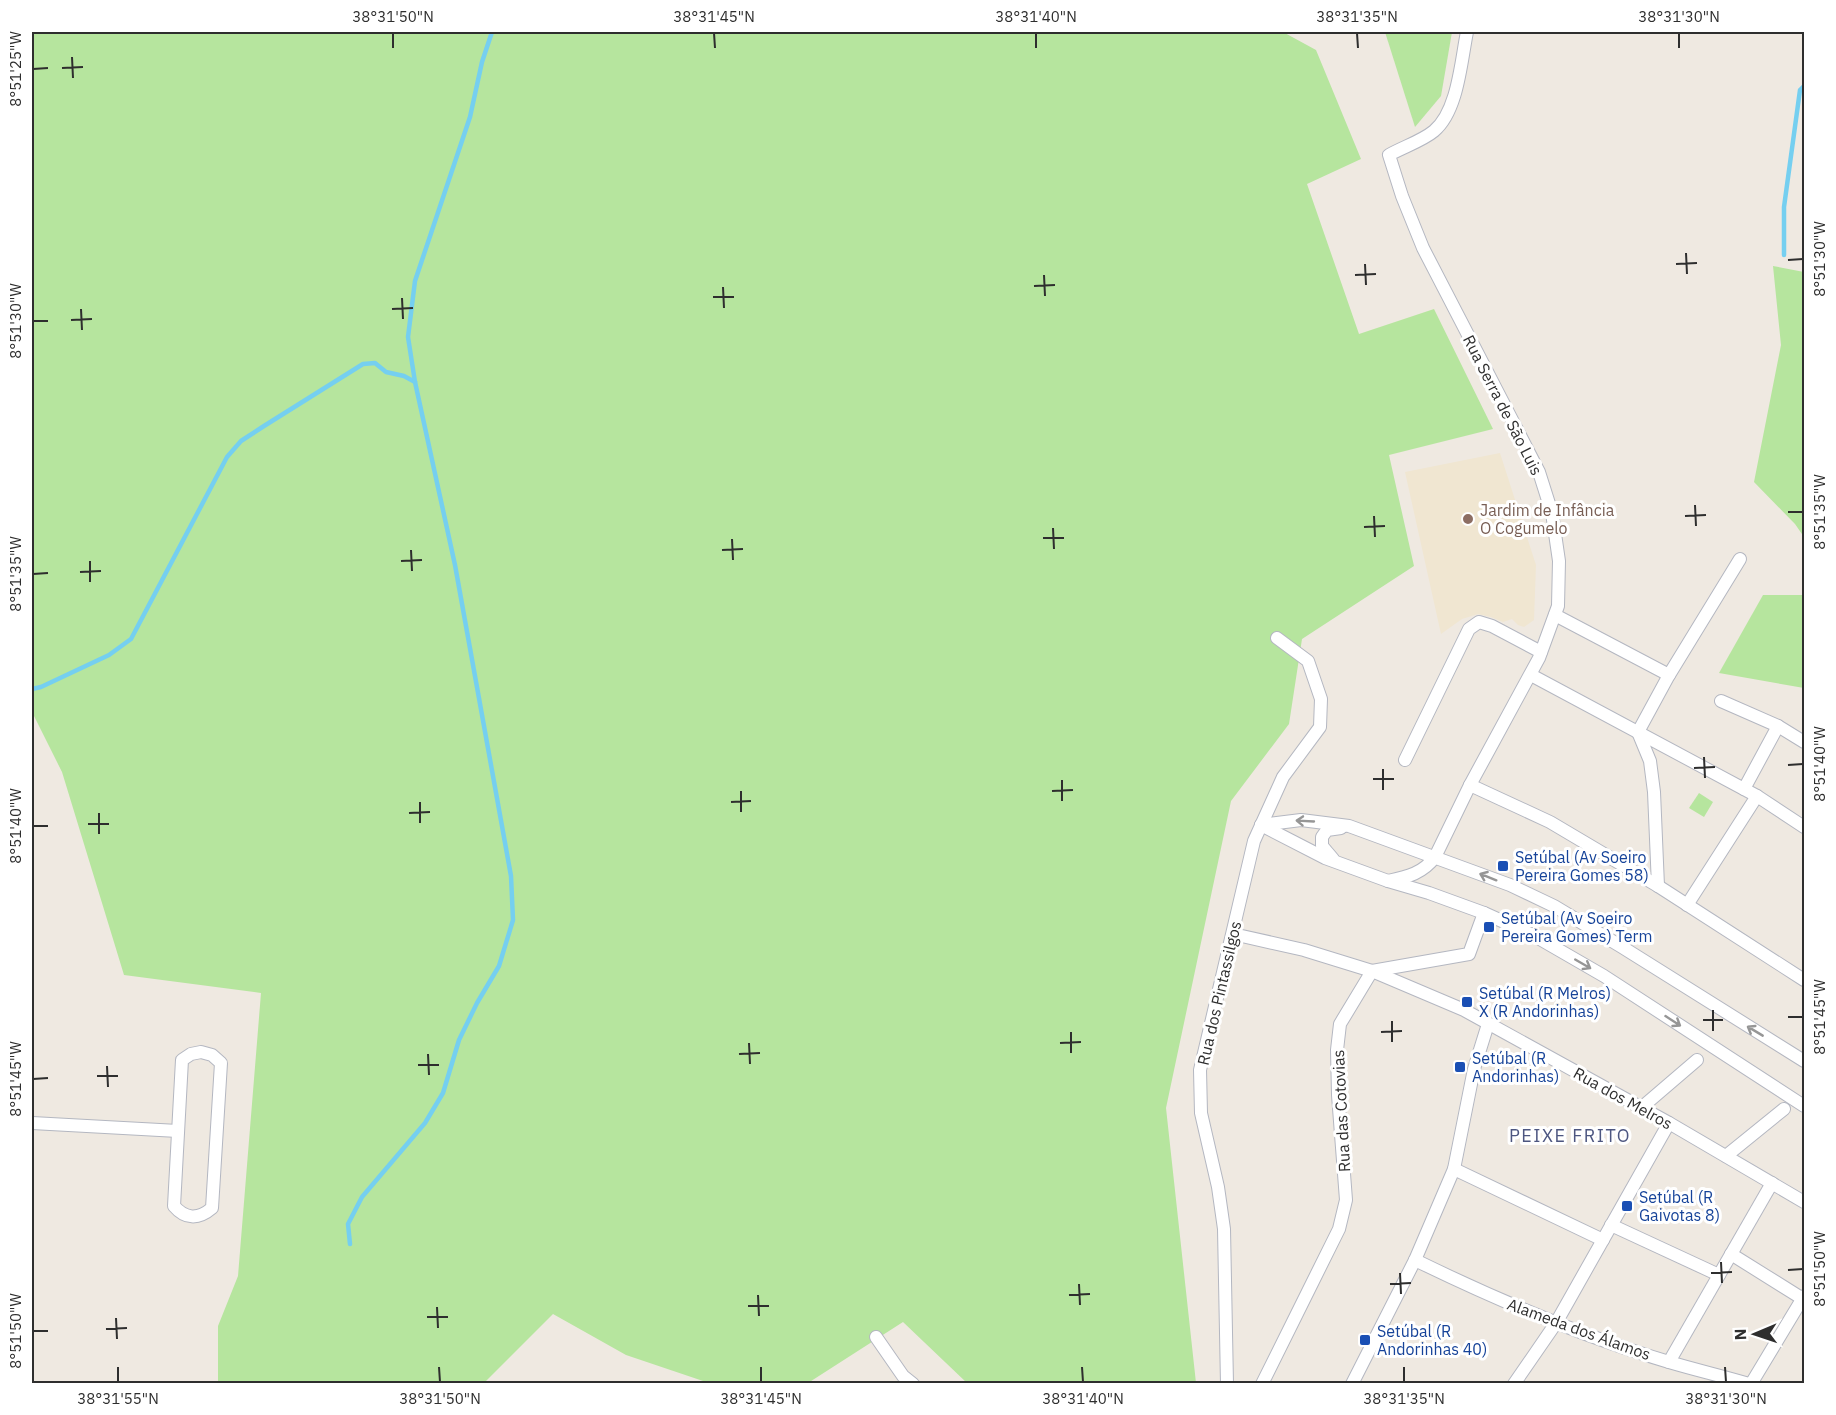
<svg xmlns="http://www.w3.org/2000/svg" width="1836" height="1415" font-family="'IBM Plex Sans',sans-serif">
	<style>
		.education { fill: #f0e6d1 }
		.green { fill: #b6e59e }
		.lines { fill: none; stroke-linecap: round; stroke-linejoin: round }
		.stream { stroke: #75cff0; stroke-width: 4.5 }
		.minor-casing { stroke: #b4b7c1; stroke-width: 14 }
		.minor { stroke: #fff; stroke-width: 12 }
		.oneway { stroke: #969696 }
		.ticks { fill: none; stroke: #2e2e2e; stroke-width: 2 }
		.education-dot { fill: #8d6e63; stroke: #fff; stroke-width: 2 }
		.transit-dot { fill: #1a4fb4; stroke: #fff; stroke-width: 2 }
		.labels { text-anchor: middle; stroke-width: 6; stroke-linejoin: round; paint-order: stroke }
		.street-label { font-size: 16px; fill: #2e2e2e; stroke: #fff }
		.education-label { font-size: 16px; fill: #785e54; stroke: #fff; text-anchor: start }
		.transit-label { font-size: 16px; fill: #164399; stroke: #fff; text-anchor: start }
		.neighbourhood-label { font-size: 18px; letter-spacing: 1.5px; fill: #4d5680; stroke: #fff }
		.neatline { fill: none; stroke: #2e2e2e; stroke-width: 2 }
		.ticks-label { font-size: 15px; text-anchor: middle; fill: #2e2e2e }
	</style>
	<rect width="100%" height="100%" fill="#efe9e1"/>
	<!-- education -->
	<polygon class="education" points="1500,453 1536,565 1534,620 1524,627 1518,625 1512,619 1503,622 1491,617 1478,614 1462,619 1441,634 1405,472"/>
	<!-- green -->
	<g class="green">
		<polygon points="32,32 1283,32 1316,50 1361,159 1307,184 1359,334 1434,309 1493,429 1389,455 1414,566 1302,639 1289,724 1231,801 1166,1108 1196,1383 967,1383 903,1322 808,1383 709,1383 626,1355 553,1314 484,1383 218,1383 218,1326 238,1276 261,993 124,975 62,772 32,712"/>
		<polygon points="1385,32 1452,32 1441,96 1415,127"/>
		<polygon points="1773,266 1804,272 1804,537 1795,524 1754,482 1781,345"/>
		<polygon points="1763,595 1804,595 1804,688 1719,673"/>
		<polygon points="1699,793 1713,802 1704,817 1689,808"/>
	</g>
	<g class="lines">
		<!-- stream -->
		<g class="stream">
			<polyline points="1784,255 1784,207 1800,90 1804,86"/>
			<polyline points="32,689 41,687 109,655 131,639 227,457 241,441 264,426 363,364 375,363 386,372 404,376 415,382"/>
			<polyline points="350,1244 348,1224 362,1197 425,1123 443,1093 459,1040 477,1003 499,966 513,920 511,876 455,565 415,382 408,337 415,281 470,117 482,62 492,32"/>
		</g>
		<!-- minor casing -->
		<g class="minor-casing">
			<g id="minor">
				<polyline points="1555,615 1669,675 1638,732"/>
				<polyline points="1531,675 1757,796 1804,827"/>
				<polyline points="1669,675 1740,559"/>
				<polyline points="1721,701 1778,726 1804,742"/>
				<polyline points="1638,732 1650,761 1654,792 1658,886"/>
				<polyline points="1405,760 1469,629 1479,622 1492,626 1541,652"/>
				<polyline points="1470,785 1550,822 1658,886 1804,980"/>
				<polyline points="1744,789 1778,726"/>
				<polyline points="1261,825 1325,858 1388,881 1429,893 1484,913 1533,935 1604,976 1804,1106"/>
				<polyline points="1261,825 1301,820 1349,826 1510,885 1554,906 1622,947 1804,1061"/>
				<polyline points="1333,859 1322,846 1322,837 1327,830 1341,828"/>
				<path d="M 1388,881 C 1408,877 1423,873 1435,857 L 1470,785 L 1539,658 L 1558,606 L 1559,561 L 1552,513 L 1539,472 L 1423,248 L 1402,196 L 1389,155 C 1403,147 1422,141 1434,131 C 1458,111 1461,61 1467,32"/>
				<polyline points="1687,905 1757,796"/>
				<polyline points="1233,934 1304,950 1372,971 1464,1010 1669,1123 1804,1202"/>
				<path d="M 201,1052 L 212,1055 L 221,1063 L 212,1208 C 198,1220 185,1219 174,1206 L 182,1060 L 191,1054 Z"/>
				<polyline points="1641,1108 1697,1060"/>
				<polyline points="32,1123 178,1131"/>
				<polyline points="1726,1156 1784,1109"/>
				<polyline points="1454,1169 1603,1240"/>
				<polyline points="1611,1225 1719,1275"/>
				<polyline points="1731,1254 1803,1299"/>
				<path d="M 1415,1260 C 1497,1300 1581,1336 1669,1362 C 1696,1370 1722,1376 1749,1384"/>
				<polyline points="876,1337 903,1376 913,1384"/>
				<polyline points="1669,1362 1772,1183"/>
				<polyline points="1227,1384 1224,1229 1218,1187 1201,1113 1200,1070 1254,841 1283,777 1320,727 1321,699 1308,661 1277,638"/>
				<polyline points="1262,1384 1339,1229 1346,1200 1338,1095 1337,1050 1340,1024 1372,971 1469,954 1484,913"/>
				<polyline points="1352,1384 1415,1260 1454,1169 1474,1069 1488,1024"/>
				<polyline points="1514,1384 1556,1323 1669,1123"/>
				<polyline points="1751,1384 1804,1296"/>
			</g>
		</g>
		<!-- minor -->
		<use href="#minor" class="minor"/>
	</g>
	<!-- one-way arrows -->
	<defs><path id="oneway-shaft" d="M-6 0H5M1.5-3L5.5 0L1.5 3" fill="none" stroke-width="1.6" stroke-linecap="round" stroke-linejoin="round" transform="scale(1.5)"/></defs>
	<g class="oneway">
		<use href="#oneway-shaft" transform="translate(1305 821) rotate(-177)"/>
		<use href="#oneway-shaft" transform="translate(1488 877) rotate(-158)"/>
		<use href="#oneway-shaft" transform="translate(1583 964) rotate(30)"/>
		<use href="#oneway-shaft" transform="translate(1673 1021) rotate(33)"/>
		<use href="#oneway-shaft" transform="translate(1755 1031) rotate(-149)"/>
	</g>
	<!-- ticks -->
	<path class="ticks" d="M 393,33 L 393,48M 714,33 L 715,48M 1036,33 L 1036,48M 1357,33 L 1358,48M 1679,33 L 1679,48M 72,57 L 73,78M 62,68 L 83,67M 33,69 L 48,68M 1686,253 L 1687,274M 1788,260 L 1803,259M 1365,264 L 1366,285M 1676,264 L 1697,263M 1044,275 L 1045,296M 1355,275 L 1376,274M 1034,286 L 1055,285M 723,287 L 724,308M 713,297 L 734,297M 402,298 L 403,319M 81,309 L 82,330M 392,309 L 413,308M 71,320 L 92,319M 33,321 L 48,321M 1695,505 L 1696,526M 1788,512 L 1803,512M 1374,516 L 1375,537M 1685,516 L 1706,515M 1364,527 L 1385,526M 1053,528 L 1054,549M 1043,538 L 1064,538M 732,539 L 733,560M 411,550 L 412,571M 722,550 L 743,549M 90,561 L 90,582M 401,561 L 422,560M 80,572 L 101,571M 33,574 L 48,573M 1704,757 L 1705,778M 1788,765 L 1803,764M 1694,768 L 1715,767M 1383,769 L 1383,790M 1373,779 L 1394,779M 1062,780 L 1062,801M 741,791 L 741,812M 1052,791 L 1073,790M 420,802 L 420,823M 731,802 L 751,801M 99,813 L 99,834M 409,813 L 430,812M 88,824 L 109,824M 33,826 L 48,826M 1713,1010 L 1713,1031M 1788,1017 L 1803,1017M 1703,1020 L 1723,1020M 1392,1021 L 1392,1042M 1071,1032 L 1071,1053M 1381,1032 L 1402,1031M 749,1043 L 750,1064M 1060,1043 L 1081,1042M 428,1054 L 429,1075M 739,1054 L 760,1053M 418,1065 L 439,1065M 107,1066 L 108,1087M 97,1076 L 118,1076M 33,1079 L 48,1078M 1721,1262 L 1722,1283M 1788,1270 L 1803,1269M 1400,1273 L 1401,1294M 1711,1273 L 1732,1272M 1079,1284 L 1080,1305M 1390,1284 L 1411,1283M 758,1295 L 759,1316M 1069,1295 L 1090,1294M 748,1306 L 769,1306M 437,1307 L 438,1328M 427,1317 L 448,1317M 116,1318 L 117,1339M 106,1329 L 127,1328M 33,1331 L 48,1331M 118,1367 L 118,1382M 439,1367 L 440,1382M 761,1367 L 761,1382M 1082,1367 L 1083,1382M 1404,1367 L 1404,1382M 1725,1367 L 1726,1382"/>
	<!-- markers -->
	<circle class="education-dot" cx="1468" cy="519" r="6"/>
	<g class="transit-dot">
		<rect x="1497" y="860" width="12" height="12" rx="3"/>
		<rect x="1483" y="921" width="12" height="12" rx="3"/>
		<rect x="1461" y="996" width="12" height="12" rx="3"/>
		<rect x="1454" y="1061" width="12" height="12" rx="3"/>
		<rect x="1621" y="1200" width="12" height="12" rx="3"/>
		<rect x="1359" y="1334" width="12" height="12" rx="3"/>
	</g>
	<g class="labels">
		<!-- street labels -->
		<g class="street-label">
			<text transform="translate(1503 405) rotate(63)" y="6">Rua Serra de São Luis</text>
			<text transform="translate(1219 993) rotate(-77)" y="6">Rua dos Pintassilgos</text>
			<text transform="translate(1623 1098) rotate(29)" y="6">Rua dos Melros</text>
			<text transform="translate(1341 1111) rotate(-93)" y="6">Rua das Cotovias</text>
			<text transform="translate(1579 1329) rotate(20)" y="6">Alameda dos Álamos</text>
		</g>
		<!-- education labels -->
		<g class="education-label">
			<text x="1480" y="516">Jardim de Infância<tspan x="1480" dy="18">O Cogumelo</tspan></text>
		</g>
		<!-- transit labels -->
		<g class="transit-label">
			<text x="1515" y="863">Setúbal (Av Soeiro<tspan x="1515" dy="18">Pereira Gomes 58)</tspan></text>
			<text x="1501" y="924">Setúbal (Av Soeiro<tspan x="1501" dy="18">Pereira Gomes) Term</tspan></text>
			<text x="1479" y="999">Setúbal (R Melros)<tspan x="1479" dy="18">X (R Andorinhas)</tspan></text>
			<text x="1472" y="1064">Setúbal (R<tspan x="1472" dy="18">Andorinhas)</tspan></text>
			<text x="1639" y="1203">Setúbal (R<tspan x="1639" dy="18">Gaivotas 8)</tspan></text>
			<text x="1377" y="1337">Setúbal (R<tspan x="1377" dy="18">Andorinhas 40)</tspan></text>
		</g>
		<!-- neighbourhood labels -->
		<g class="neighbourhood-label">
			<text x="1570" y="1142">PEIXE FRITO</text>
		</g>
	</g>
	<!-- border -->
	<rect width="1836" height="1415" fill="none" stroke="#ffffff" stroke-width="66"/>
	<!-- north arrow -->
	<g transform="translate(1755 1334) rotate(268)" stroke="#ffffff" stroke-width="4.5" paint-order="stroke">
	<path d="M0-4.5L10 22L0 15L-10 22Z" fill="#2e2e2e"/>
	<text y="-9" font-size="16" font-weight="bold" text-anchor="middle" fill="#2e2e2e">N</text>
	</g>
	<rect x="33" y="33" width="1770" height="1349" class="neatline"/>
	<g class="ticks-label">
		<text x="393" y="22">38°31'50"N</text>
		<text x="714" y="22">38°31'45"N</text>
		<text x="1036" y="22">38°31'40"N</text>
		<text x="1357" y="22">38°31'35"N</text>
		<text x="1679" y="22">38°31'30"N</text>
		<text transform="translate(16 69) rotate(-90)" y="5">8°51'25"W</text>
		<text transform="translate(1820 259) rotate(-90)" y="5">8°51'30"W</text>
		<text transform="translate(16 321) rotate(-90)" y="5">8°51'30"W</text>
		<text transform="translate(1820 512) rotate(-90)" y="5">8°51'35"W</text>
		<text transform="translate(16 574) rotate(-90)" y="5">8°51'35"W</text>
		<text transform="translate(1820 764) rotate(-90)" y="5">8°51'40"W</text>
		<text transform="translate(16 826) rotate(-90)" y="5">8°51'40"W</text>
		<text transform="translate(1820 1017) rotate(-90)" y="5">8°51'45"W</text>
		<text transform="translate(16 1079) rotate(-90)" y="5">8°51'45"W</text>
		<text transform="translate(1820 1269) rotate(-90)" y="5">8°51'50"W</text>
		<text transform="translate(16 1331) rotate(-90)" y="5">8°51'50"W</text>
		<text x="118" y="1404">38°31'55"N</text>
		<text x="440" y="1404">38°31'50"N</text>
		<text x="761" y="1404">38°31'45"N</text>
		<text x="1083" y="1404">38°31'40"N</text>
		<text x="1404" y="1404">38°31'35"N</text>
		<text x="1726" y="1404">38°31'30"N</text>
	</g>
</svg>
